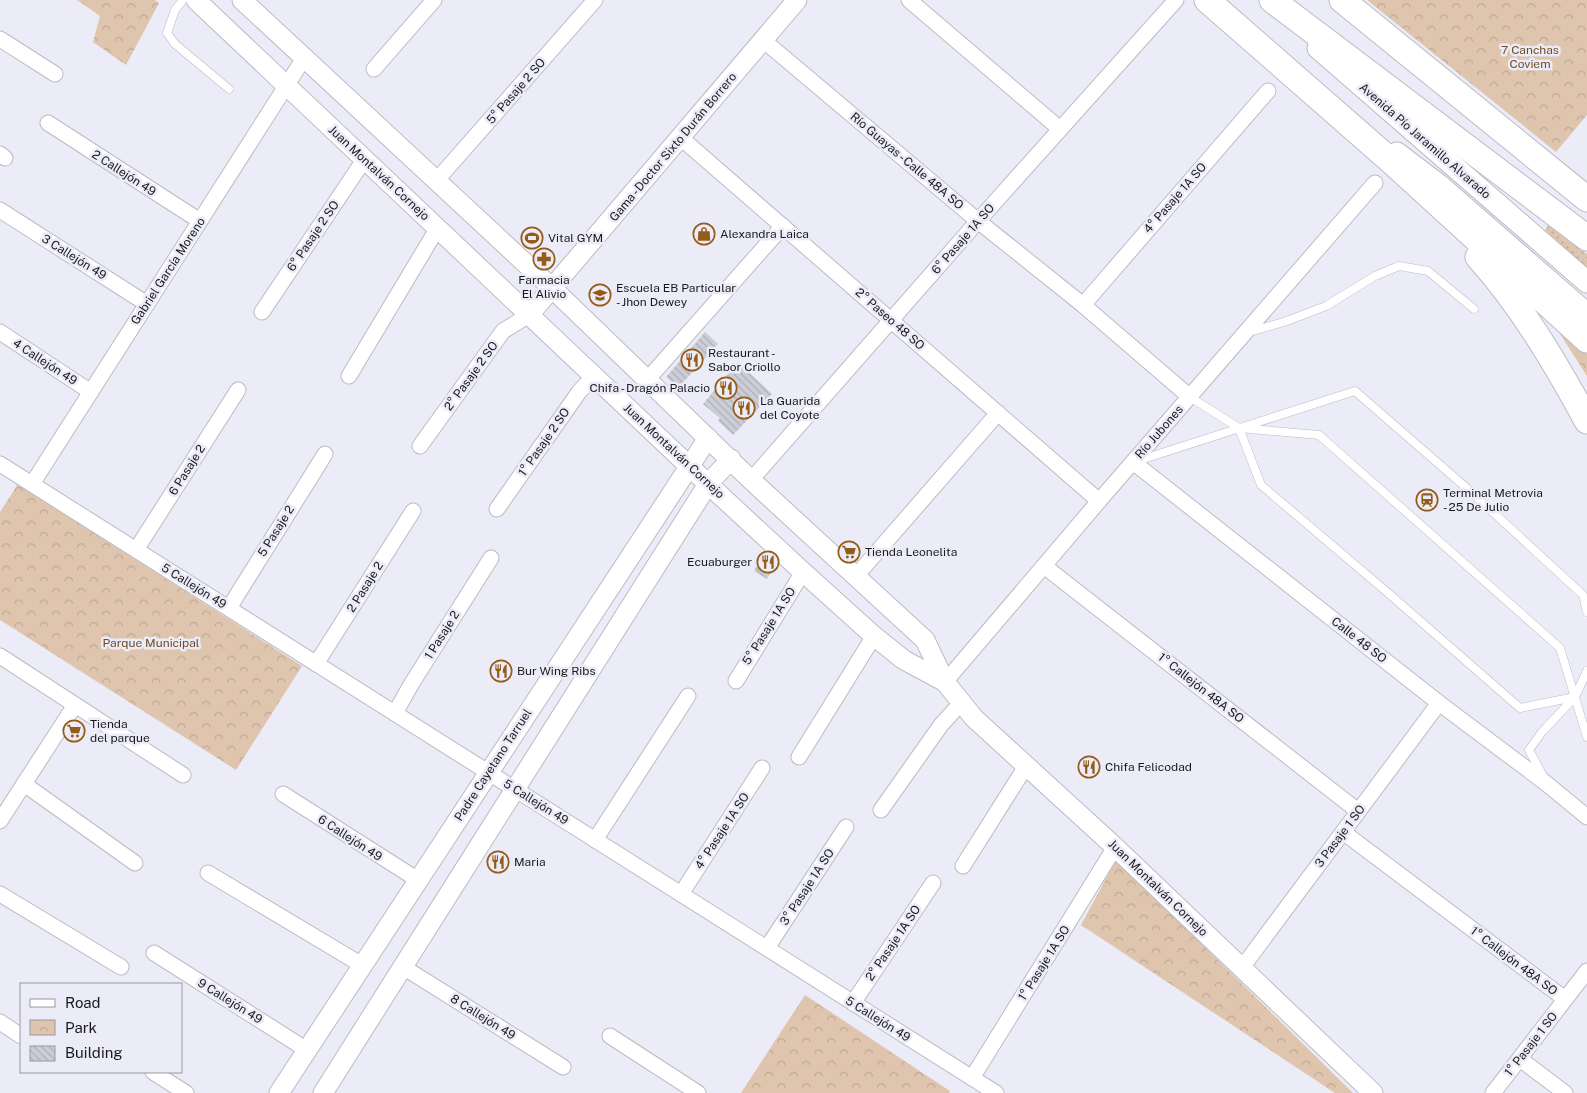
<svg xmlns="http://www.w3.org/2000/svg" width="1587" height="1093" font-family="'Public Sans',sans-serif">
	<style>
		.grass { fill: url(#grass-dots) }
		.park { fill: url(#park-crowns) }
		.building { fill: url(#building-back-hatch) }
		.lines { fill: none; stroke-linecap: round; stroke-linejoin: round }
		.service-casing { stroke: #bbbbc5; stroke-width: 9 }
		.minor-casing { stroke: #bbbbc5; stroke-width: 17 }
		.tertiary-casing { stroke: #bbbbc5; stroke-width: 21 }
		.secondary-casing { stroke: #bbbbc5; stroke-width: 23 }
		.trunk-casing { stroke: #bbbbc5; stroke-width: 27 }
		.service { stroke: #fff; stroke-width: 8 }
		.minor { stroke: #fff; stroke-width: 15 }
		.tertiary { stroke: #fff; stroke-width: 19 }
		.secondary { stroke: #fff; stroke-width: 21 }
		.trunk { stroke: #fff; stroke-width: 25 }
		.labels { text-anchor: middle; stroke-width: 5; stroke-linejoin: round; paint-order: stroke }
		.park-label { font-size: 12px; fill: #734c25; stroke: #ebecf7 }
		.street-label { font-size: 12px; fill: #19191d; stroke: #ebecf7 }
		.poi-label { font-size: 12px; fill: #19191d; stroke: #ebecf7; text-anchor: start }
	</style>
	<defs>
		<pattern id="grass-dots" width="8" height="8" patternUnits="userSpaceOnUse" patternTransform="scale(1.25)"><rect width="8" height="8" fill="#dfc5ae"/><path d="M2 2h.1M6 6h.1" fill="none" stroke="#bfa995" stroke-width="1.8" stroke-linecap="round"/></pattern>
		<pattern id="park-crowns" width="20" height="18" patternUnits="userSpaceOnUse" patternTransform="scale(1.25)"><rect width="20" height="18" fill="#dfc5ae"/><path d="M2 6a3 3 0 1 1 6 0M12 15a3 3 0 1 1 6 0" fill="none" stroke="#bfa995"/></pattern>
		<pattern id="building-back-hatch" width="6" height="6" patternUnits="userSpaceOnUse" patternTransform="scale(1.25)"><rect width="6" height="6" fill="#cdcdd8"/><path d="M-1 5l2 2M0 0l6 6M5-1l2 2" fill="none" stroke="#afafb9"/></pattern>
	</defs>
	<rect width="100%" height="100%" fill="#ebecf7"/>
	<!-- grass -->
	<polygon class="grass" points="1548,225 1587,254 1587,268 1545,231"/>
	<!-- park -->
	<g class="park">
		<polygon points="77,0 155,0 159,3 126,65 93,42 100,16"/>
		<polygon points="1367,0 1587,0 1587,115 1556,152"/>
		<polygon points="1551,320 1587,354 1587,376"/>
		<polygon points="18,484 302,666 236,770 0,620 0,512"/>
		<polygon points="1116,860 1353,1093 1335,1093 1081,925"/>
		<polygon points="805,995 950,1091 949,1093 741,1093"/>
	</g>
	<!-- building -->
	<g class="building">
		<polygon points="705,332 718,344 678,388 666,377"/>
		<polygon points="738,362 772,394 733,435 718,421 720,418 703,404"/>
		<polygon points="763,554 776,563 767,579 754,571"/>
	</g>
	<g class="lines">
		<!-- service casing -->
		<g class="service-casing">
			<g id="service">
				<polyline points="183,0 175,10 167,33 175,44 229,89"/>
				<polyline points="1249,332 1284,322 1326,306 1375,276 1399,266 1428,271 1474,309"/>
				<polyline points="1190,397 1239,428 1319,435 1560,648 1587,737"/>
				<polyline points="1239,428 1261,485 1387,592 1520,708 1575,697"/>
				<polyline points="1137,461 1355,391 1470,491 1583,595 1587,612"/>
				<polyline points="1543,776 1529,750 1542,732 1575,697 1587,671"/>
			</g>
		</g>
		<!-- minor casing -->
		<g class="minor-casing">
			<g id="minor">
				<polyline points="909,0 1060,129"/>
				<polyline points="0,39 55,74"/>
				<polyline points="763,40 978,221 1083,305 1190,397"/>
				<polyline points="374,69 434,0"/>
				<polyline points="48,123 200,221"/>
				<polyline points="681,138 1099,501"/>
				<polyline points="0,154 5,158"/>
				<polyline points="436,181 595,0"/>
				<polyline points="0,210 147,304"/>
				<polyline points="1083,305 1268,91"/>
				<polyline points="262,312 364,160"/>
				<polyline points="0,332 91,392"/>
				<polyline points="349,376 437,229"/>
				<polyline points="647,380 783,226"/>
				<polyline points="420,446 503,331 529,315"/>
				<polyline points="1133,462 1439,703 1547,784 1587,817"/>
				<polyline points="0,464 996,1093"/>
				<polyline points="751,480 978,221 1176,0"/>
				<polyline points="32,484 304,58"/>
				<polyline points="497,509 579,392 594,376"/>
				<polyline points="136,550 238,390"/>
				<polyline points="1044,566 1358,811"/>
				<polyline points="856,576 998,413"/>
				<polyline points="229,608 325,454"/>
				<polyline points="0,656 183,775"/>
				<polyline points="316,664 413,511"/>
				<polyline points="736,681 803,572"/>
				<polyline points="945,682 1099,501 1375,183"/>
				<polyline points="395,713 412,683 491,558"/>
				<polyline points="799,757 874,636"/>
				<polyline points="24,784 135,863"/>
				<polyline points="283,794 418,880"/>
				<polyline points="881,810 941,725 961,703"/>
				<polyline points="0,821 75,705"/>
				<polyline points="1343,832 1565,999"/>
				<polyline points="595,840 688,696"/>
				<polyline points="963,866 1026,766"/>
				<polyline points="208,873 362,965"/>
				<polyline points="0,894 121,967"/>
				<polyline points="681,894 762,768"/>
				<polyline points="767,948 846,827"/>
				<polyline points="154,953 307,1050"/>
				<polyline points="403,967 563,1067"/>
				<polyline points="1241,969 1439,703"/>
				<polyline points="853,1003 933,883"/>
				<polyline points="0,1022 21,1036"/>
				<polyline points="610,1036 698,1093"/>
				<polyline points="1520,1059 1565,1093"/>
				<polyline points="153,1072 186,1093"/>
				<polyline points="972,1078 1115,847"/>
				<polyline points="1493,1093 1587,971"/>
			</g>
		</g>
		<!-- tertiary casing -->
		<g class="tertiary-casing">
			<g id="tertiary">
				<polyline points="196,0 708,484 803,572 874,636 904,660 945,682"/>
				<polyline points="242,0 553,289 751,480 925,640 945,682 974,718 1115,847 1373,1093"/>
				<polyline points="529,315 797,0"/>
				<polyline points="279,1093 708,438"/>
				<polyline points="323,1093 708,484 731,459"/>
			</g>
		</g>
		<!-- secondary casing -->
		<g class="secondary-casing">
			<g id="secondary">
				<polyline points="1318,48 1587,282"/>
				<polyline points="1397,153 1439,185 1587,314"/>
			</g>
		</g>
		<!-- trunk casing -->
		<g class="trunk-casing">
			<g id="trunk">
				<polyline points="1207,0 1391,161 1587,340"/>
				<polyline points="1272,0 1587,238"/>
				<polyline points="1342,0 1587,199"/>
				<path d="M 1478,257 C 1522,306 1556,364 1587,421"/>
			</g>
		</g>
		<!-- service -->
		<use href="#service" class="service"/>
		<!-- minor -->
		<use href="#minor" class="minor"/>
		<!-- tertiary -->
		<use href="#tertiary" class="tertiary"/>
		<!-- secondary -->
		<use href="#secondary" class="secondary"/>
		<!-- trunk -->
		<use href="#trunk" class="trunk"/>
	</g>
	<!-- icons -->
	<defs>
		<g id="shop-ring" transform="scale(1.125)"><circle r="9.5" fill="#ebecf7" stroke="#955b18" stroke-width="1.5"/><path d="M-5-2.5h2.3a2.7 3.5 0 0 1 5.4 0H5L5.5 6h-11ZM-1.5-2.5h3a1.5 2.3 0 0 0-3 0Z" fill="#955b18"/></g>
		<g id="stadium-ring" transform="scale(1.125)"><circle r="9.5" fill="#ebecf7" stroke="#955b18" stroke-width="1.5"/><path d="M0-5a6.5 5 0 1 0 0 10a6.5 5 0 1 0 0-10ZM-3.5-1.8h7v3.6h-7Z" fill="#955b18"/></g>
		<g id="pharmacy-ring" transform="scale(1.125)"><circle r="9.5" fill="#ebecf7" stroke="#955b18" stroke-width="1.5"/><path d="M-2-6h4v4h4v4h-4v4h-4v-4h-4v-4h4Z" fill="#955b18"/></g>
		<g id="school-ring" transform="scale(1.125)"><circle r="9.5" fill="#ebecf7" stroke="#955b18" stroke-width="1.5"/><path d="M0-5L7-2L0 1L-7-2ZM-4 1L0 2.5L4 1V4Q0 6-4 4Z" fill="#955b18"/></g>
		<g id="restaurant-ring" transform="scale(1.125)"><circle r="9.5" fill="#ebecf7" stroke="#955b18" stroke-width="1.5"/><path d="M-5-6h1v4h1v-4h1v4h1v-4h1v5L-1.5 .5V6h-2V.5L-5-1ZM5-6V6H3V1.5H1.5Q1.5-4 5-6Z" fill="#955b18"/></g>
		<g id="station-ring" transform="scale(1.125)"><circle r="9.5" fill="#ebecf7" stroke="#955b18" stroke-width="1.5"/><path d="M-3-6H3Q5-6 5-4V2Q5 4 3 4L4.5 6H3L1.5 4h-3L-3 6H-4.5L-3 4Q-5 4-5 2V-4Q-5-6-3-6ZM-3.5-4v3h7v-3ZM-3.5 1v1.5H-2V1ZM2 1v1.5H3.5V1Z" fill="#955b18"/></g>
		<g id="supermarket-ring" transform="scale(1.125)"><circle r="9.5" fill="#ebecf7" stroke="#955b18" stroke-width="1.5"/><path d="M-6-5.5h2.5l.6 2H6L4.5 2H-2.5L-4.4-4H-6ZM-1.5 3.2a1.3 1.3 0 1 0 .1 0ZM3 3.2a1.3 1.3 0 1 0 .1 0Z" fill="#955b18"/></g>
	</defs>
	<g fill-rule="evenodd">
		<use href="#shop-ring" x="704" y="234"/>
		<use href="#stadium-ring" x="532" y="238"/>
		<use href="#pharmacy-ring" x="544" y="259"/>
		<use href="#school-ring" x="600" y="295"/>
		<use href="#restaurant-ring" x="692" y="360"/>
		<use href="#restaurant-ring" x="726" y="388"/>
		<use href="#restaurant-ring" x="744" y="408"/>
		<use href="#station-ring" x="1427" y="500"/>
		<use href="#supermarket-ring" x="849" y="552"/>
		<use href="#restaurant-ring" x="768" y="562"/>
		<use href="#restaurant-ring" x="501" y="671"/>
		<use href="#supermarket-ring" x="74" y="731"/>
		<use href="#restaurant-ring" x="1089" y="767"/>
		<use href="#restaurant-ring" x="498" y="862"/>
	</g>
	<g class="labels">
		<!-- park labels -->
		<g class="park-label">
			<text x="1530" y="54">7 Canchas<tspan x="1530" dy="14">Coviem</tspan></text>
			<text x="151" y="647">Parque Municipal</text>
		</g>
		<!-- street labels -->
		<g class="street-label">
			<text transform="translate(516 91) rotate(-49)" y="4">5° Pasaje 2 SO</text>
			<text transform="translate(1425 141) rotate(41)" y="4">Avenida Pío Jaramillo Alvarado</text>
			<text transform="translate(673 147) rotate(-50)" y="4">Gama - Doctor Sixto Durán Borrero</text>
			<text transform="translate(907 161) rotate(40)" y="4">Río Guayas - Calle 48A SO</text>
			<text transform="translate(124 173) rotate(33)" y="4">2 Callejón 49</text>
			<text transform="translate(379 173) rotate(43)" y="4">Juan Montalván Cornejo</text>
			<text transform="translate(1175 198) rotate(-49)" y="4">4° Pasaje 1A SO</text>
			<text transform="translate(313 236) rotate(-56)" y="4">6° Pasaje 2 SO</text>
			<text transform="translate(963 239) rotate(-49)" y="4">6° Pasaje 1A SO</text>
			<text transform="translate(74 257) rotate(32)" y="4">3 Callejón 49</text>
			<text transform="translate(168 271) rotate(-57)" y="4">Gabriel García Moreno</text>
			<text transform="translate(890 319) rotate(41)" y="4">2° Paseo 48 SO</text>
			<text transform="translate(45 362) rotate(33)" y="4">4 Callejón 49</text>
			<text transform="translate(471 376) rotate(-54)" y="4">2° Pasaje 2 SO</text>
			<text transform="translate(1159 432) rotate(-49)" y="4">Río Jubones</text>
			<text transform="translate(544 442) rotate(-55)" y="4">1° Pasaje 2 SO</text>
			<text transform="translate(674 451) rotate(43)" y="4">Juan Montalván Cornejo</text>
			<text transform="translate(187 470) rotate(-58)" y="4">6 Pasaje 2</text>
			<text transform="translate(276 531) rotate(-58)" y="4">5 Pasaje 2</text>
			<text transform="translate(194 586) rotate(32)" y="4">5 Callejón 49</text>
			<text transform="translate(365 587) rotate(-58)" y="4">2 Pasaje 2</text>
			<text transform="translate(769 626) rotate(-58)" y="4">5° Pasaje 1A SO</text>
			<text transform="translate(442 635) rotate(-58)" y="4">1 Pasaje 2</text>
			<text transform="translate(1359 640) rotate(38)" y="4">Calle 48 SO</text>
			<text transform="translate(1201 688) rotate(38)" y="4">1° Callejón 48A SO</text>
			<text transform="translate(493 765) rotate(-57)" y="4">Padre Cayetano Tarruel</text>
			<text transform="translate(536 802) rotate(32)" y="4">5 Callejón 49</text>
			<text transform="translate(722 831) rotate(-57)" y="4">4° Pasaje 1A SO</text>
			<text transform="translate(1340 836) rotate(-53)" y="4">3 Pasaje 1 SO</text>
			<text transform="translate(350 838) rotate(33)" y="4">6 Callejón 49</text>
			<text transform="translate(807 887) rotate(-57)" y="4">3° Pasaje 1A SO</text>
			<text transform="translate(1158 888) rotate(44)" y="4">Juan Montalván Cornejo</text>
			<text transform="translate(893 943) rotate(-56)" y="4">2° Pasaje 1A SO</text>
			<text transform="translate(1514 961) rotate(37)" y="4">1° Callejón 48A SO</text>
			<text transform="translate(1044 963) rotate(-58)" y="4">1° Pasaje 1A SO</text>
			<text transform="translate(230 1001) rotate(32)" y="4">9 Callejón 49</text>
			<text transform="translate(483 1017) rotate(32)" y="4">8 Callejón 49</text>
			<text transform="translate(878 1019) rotate(32)" y="4">5 Callejón 49</text>
			<text transform="translate(1531 1044) rotate(-52)" y="4">1° Pasaje 1 SO</text>
		</g>
		<!-- poi labels -->
		<g class="poi-label">
			<text x="720" y="238">Alexandra Laica</text>
			<text x="548" y="242">Vital GYM</text>
			<text x="544" y="284" text-anchor="middle">Farmacia<tspan x="544" dy="14">El Alivio</tspan></text>
			<text x="616" y="292">Escuela EB Particular<tspan x="616" dy="14">- Jhon Dewey</tspan></text>
			<text x="708" y="357">Restaurant -<tspan x="708" dy="14">Sabor Criollo</tspan></text>
			<text x="710" y="392" text-anchor="end">Chifa - Dragón Palacio</text>
			<text x="760" y="405">La Guarida<tspan x="760" dy="14">del Coyote</tspan></text>
			<text x="1443" y="497">Terminal Metrovia<tspan x="1443" dy="14">- 25 De Julio</tspan></text>
			<text x="865" y="556">Tienda Leonelita</text>
			<text x="752" y="566" text-anchor="end">Ecuaburger</text>
			<text x="517" y="675">Bur Wing Ribs</text>
			<text x="90" y="728">Tienda<tspan x="90" dy="14">del parque</tspan></text>
			<text x="1105" y="771">Chifa Felicodad</text>
			<text x="514" y="866">Maria</text>
		</g>
	</g>
	<!-- legend -->
	<rect x="20" y="983" width="162" height="90" fill="#ebecf7" stroke="#9798a0"/>
	<rect x="30" y="999" width="25" height="8" fill="#ffffff" stroke="#9798a0"/>
	<text x="65" y="1008" font-size="15" fill="#19191d">Road</text>
	<rect x="30" y="1020" width="25" height="15" fill="url(#park-crowns)" stroke="#9798a0"/>
	<text x="65" y="1033" font-size="15" fill="#19191d">Park</text>
	<rect x="30" y="1046" width="25" height="15" fill="url(#building-back-hatch)" stroke="#9798a0"/>
	<text x="65" y="1058" font-size="15" fill="#19191d">Building</text>
</svg>
